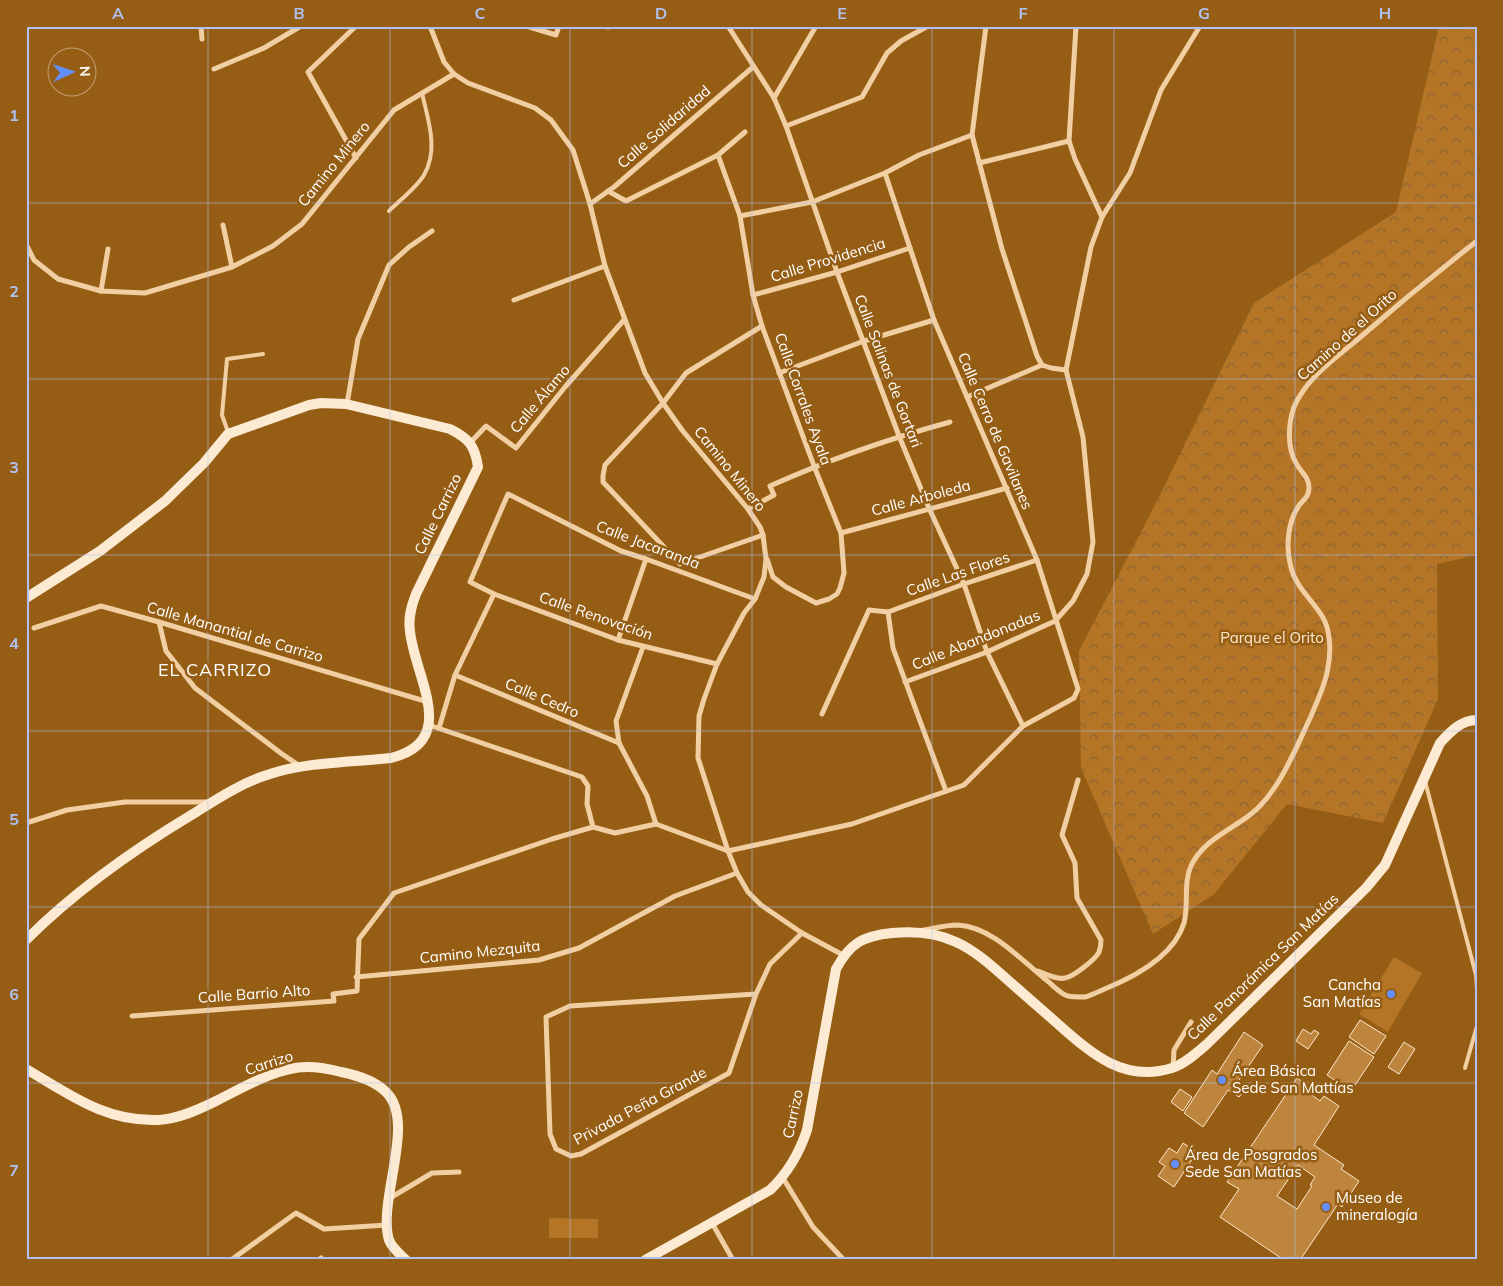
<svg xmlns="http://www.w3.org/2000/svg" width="1503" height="1286" font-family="Mulish,sans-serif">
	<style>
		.park { fill: url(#park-crowns) }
		.garden { fill: #b47526 }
		.building { fill: #bd853d; stroke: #fde7cb; fill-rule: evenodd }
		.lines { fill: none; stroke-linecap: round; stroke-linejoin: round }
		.lane { stroke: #f2cfa3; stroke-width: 4 }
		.street { stroke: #f2cfa3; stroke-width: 5 }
		.secondary { stroke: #fcead2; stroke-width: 10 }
		.grid { fill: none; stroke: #b0c1f1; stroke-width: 1; stroke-opacity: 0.55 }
		.poi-dot { fill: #648fff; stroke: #955e14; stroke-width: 2 }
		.labels { text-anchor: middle; stroke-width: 5; stroke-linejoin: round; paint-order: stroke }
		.street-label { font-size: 15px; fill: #fff; stroke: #955e14 }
		.park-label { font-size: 15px; fill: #fde8ce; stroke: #955e14 }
		.poi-label { font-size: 15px; fill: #fff; stroke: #955e14; text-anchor: start }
		.quarter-label { font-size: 18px; letter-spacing: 1px; fill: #fff; stroke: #955e14 }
		.neatline { fill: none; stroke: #b0c1f1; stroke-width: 2 }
		.grid-label { font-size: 16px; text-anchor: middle; font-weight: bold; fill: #b0c1f1 }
	</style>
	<defs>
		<pattern id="park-crowns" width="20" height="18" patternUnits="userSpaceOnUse" patternTransform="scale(1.25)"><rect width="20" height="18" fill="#b47526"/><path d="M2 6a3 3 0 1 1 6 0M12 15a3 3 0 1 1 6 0" fill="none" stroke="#8a6535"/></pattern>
	</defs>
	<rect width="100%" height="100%" fill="#955e14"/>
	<!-- park -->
	<polygon class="park" points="1439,26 1477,26 1477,555 1437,564 1438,699 1383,823 1287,804 1214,894 1153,934 1081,768 1079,651 1155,505 1254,303 1396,212"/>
	<!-- garden -->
	<g class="garden">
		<polygon points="1394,957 1422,973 1388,1032 1359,1014"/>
		<polygon points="549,1218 598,1219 598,1238 549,1238"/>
	</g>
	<!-- building -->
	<g class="building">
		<polygon points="1360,1020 1386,1036 1374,1054 1349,1037"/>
		<polygon points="1303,1029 1311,1034 1314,1030 1319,1033 1308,1049 1296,1041"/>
		<polygon points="1244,1032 1263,1045 1235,1086 1243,1092 1239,1097 1228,1090 1203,1127 1184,1113 1212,1070 1217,1074"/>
		<polygon points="1349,1041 1374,1057 1351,1091 1327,1075"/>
		<polygon points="1404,1042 1415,1049 1399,1074 1388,1067"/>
		<path d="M 1297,1078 L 1315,1090 L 1312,1095 L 1320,1101 L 1324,1096 L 1339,1106 L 1314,1145 L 1344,1165 L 1341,1169 L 1359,1181 L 1342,1207 L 1338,1204 L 1300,1260 L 1284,1260 L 1220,1217 L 1239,1189 L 1227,1182 ZM 1298,1165 L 1315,1177 L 1310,1185 L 1312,1186 L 1297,1209 L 1277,1196 Z"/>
		<polygon points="1180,1089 1192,1097 1183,1111 1171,1102"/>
		<polygon points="1183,1143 1197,1152 1174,1187 1158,1176 1165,1166 1159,1162 1169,1148 1177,1153"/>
	</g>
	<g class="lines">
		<!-- lane -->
		<g class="lane">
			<path d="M 389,211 C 398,202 418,186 424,175 C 439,149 428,120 422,93"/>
			<polyline points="228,432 222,415 227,359 263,354"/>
			<polyline points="1425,781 1476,975 1477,988"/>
			<polyline points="1465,1068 1477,1026"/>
		</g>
		<!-- street -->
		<g class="street">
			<polyline points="201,26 202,39"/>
			<polyline points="356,26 308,72 356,158"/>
			<polyline points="430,26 444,62 454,74 468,83 535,108 551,120 573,150 590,204 605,266 645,373 663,403 682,430 748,509 760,527 763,535 766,559 764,577 755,599 744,613 717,664 704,699 699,716 698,758 728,851 737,873 748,892 761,905 802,933 843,955"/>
			<polyline points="526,26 556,35 559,26"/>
			<polyline points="728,26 774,98 786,126 837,272 899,436 929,508 964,584 987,652 1023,726"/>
			<polyline points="986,26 972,135 1002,249 1037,356 1042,365 1051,368 1066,370"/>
			<polyline points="1076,26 1069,141 1075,159 1102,217"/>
			<polyline points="608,27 608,26"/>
			<polyline points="214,69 264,48 301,26"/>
			<polyline points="774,98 816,26"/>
			<polyline points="786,126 862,97 887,53 901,41 928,26"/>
			<polyline points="718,155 740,216 753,295 762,326 814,466 841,533 844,573 840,588 837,594 829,599 816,603 786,587 773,577 767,559"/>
			<polyline points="979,163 1069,141"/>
			<polyline points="608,191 626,201 718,155 745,132"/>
			<polyline points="590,204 614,187 753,67"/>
			<polyline points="740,216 812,202 885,173 919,155 972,135"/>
			<polyline points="223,225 232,267"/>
			<polyline points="26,244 34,260 58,279 101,291 145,293 232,267 273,246 302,224 394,110 454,74"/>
			<polyline points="101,291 108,249"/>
			<polyline points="753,295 837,272 910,248"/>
			<polyline points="514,300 605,266"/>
			<polyline points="762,326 686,373 663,403 605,465 603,476 603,482 680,564 763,535"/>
			<polyline points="779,373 864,341 934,320"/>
			<polyline points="967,397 1042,365"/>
			<polyline points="347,404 358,339 389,265 409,247 432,231"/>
			<polyline points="470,443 486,426 516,448 565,387 624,320"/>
			<path d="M 748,509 L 774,495 L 770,486 C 828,460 888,439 950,422"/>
			<polyline points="841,533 1007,488"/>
			<polyline points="888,612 893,648 946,791"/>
			<polyline points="159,622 166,651 195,688 282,754 300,766"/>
			<polyline points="34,628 101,606 159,622 428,702"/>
			<polyline points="618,640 646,559"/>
			<polyline points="643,647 616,721 619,743 647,796 656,824"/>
			<polyline points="717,664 618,640 494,594 470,582 508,494 621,551 646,559 755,599"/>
			<polyline points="455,675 619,743"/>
			<polyline points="905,682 987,652 1055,621 1073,601 1087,574 1093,542 1083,437 1066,370 1091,247 1102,217 1130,173 1161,90 1200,26"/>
			<polyline points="822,714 869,610 888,612 964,584 1037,560"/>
			<polyline points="429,725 582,777 588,786 587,804 593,827 615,833 656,824"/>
			<polyline points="439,728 455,675 494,594"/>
			<polyline points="26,823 67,810 125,802 208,802"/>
			<polyline points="656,824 728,851"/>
			<polyline points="728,851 852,824 964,785 1023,726 1074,698 1078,689 1037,560 934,320 885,173"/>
			<path d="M 924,930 C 935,928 946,925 958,925 C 992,927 1020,959 1045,979 C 1052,984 1060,994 1068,996 C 1072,997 1081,997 1085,997 C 1092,995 1100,991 1107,988 C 1136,976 1174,956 1184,923 C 1189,905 1183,883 1191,866 C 1202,841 1231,830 1251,814 C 1279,792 1296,748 1311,716 C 1317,701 1326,684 1328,667 C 1331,652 1331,630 1322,616 C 1311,598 1294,586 1290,563 C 1286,546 1288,522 1298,507 C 1302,500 1309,498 1309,488 C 1309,476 1301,473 1296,463 C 1287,448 1288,424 1294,407 C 1306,379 1334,359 1357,340 C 1396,306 1436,273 1477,241"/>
			<path d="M 1038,971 C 1046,974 1056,980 1065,978 C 1073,977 1096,959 1099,952 C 1101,947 1101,944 1101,940 L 1077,898 L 1075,863 L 1062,835 L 1078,780"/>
			<polyline points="356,977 539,960 579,948 675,896 737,873"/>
			<polyline points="756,994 570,1006 546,1017 550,1134 556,1149 571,1156 581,1154 729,1073 756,994 770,964 802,933"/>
			<polyline points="132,1016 334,1001 333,994 357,991 359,939 394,893 552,839 593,827"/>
			<polyline points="1173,1068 1174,1050 1191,1022"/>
			<polyline points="783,1178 813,1227 844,1260"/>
			<polyline points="390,1198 432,1173 459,1172"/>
			<polyline points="712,1223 733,1260"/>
			<polyline points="231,1260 296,1213 324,1229 387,1225"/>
			<polyline points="318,1260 321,1258 322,1260"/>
		</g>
		<!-- secondary -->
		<g class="secondary">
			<path d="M 26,598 L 100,551 L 165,501 L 204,463 L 228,434 L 309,405 L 321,403 L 346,404 L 450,429 C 468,438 475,445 478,467 L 416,594 C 411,607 408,618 410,631 C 414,676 461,741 391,758 C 353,762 306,762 270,774 C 243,782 217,799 193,814 C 133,850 76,890 26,940"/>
			<path d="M 26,1069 C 69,1094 105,1122 158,1120 C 178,1119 198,1110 216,1101 C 242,1088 277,1067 307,1067 C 319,1067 330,1069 341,1072 C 356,1075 374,1080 386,1092 C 417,1122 377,1201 389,1240 C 392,1248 400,1254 406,1260"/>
			<path d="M 645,1260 L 770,1190 C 788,1173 799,1154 807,1130 L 836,969 C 850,943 863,936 892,933 C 913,931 937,933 956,942 C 976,951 993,967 1010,982 C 1026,996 1042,1010 1058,1024 C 1092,1054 1124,1083 1172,1068 C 1185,1064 1196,1053 1206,1045 L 1366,888 L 1385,865 L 1440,743 C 1450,732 1461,720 1477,720"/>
		</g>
	</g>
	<!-- grid -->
	<path class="grid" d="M 208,26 L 208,1260M 390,26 L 390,1260M 570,26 L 570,1260M 752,26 L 752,1260M 932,26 L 932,1260M 1114,26 L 1114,1260M 1295,26 L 1295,1260M 26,203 L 1477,203M 26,379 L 1477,379M 26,555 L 1477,555M 26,731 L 1477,731M 26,907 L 1477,907M 26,1083 L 1477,1083"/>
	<!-- markers -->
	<g class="poi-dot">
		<circle cx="1391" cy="994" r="5"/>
		<circle cx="1222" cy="1080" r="5"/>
		<circle cx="1175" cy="1164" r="5"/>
		<circle cx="1326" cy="1207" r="5"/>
	</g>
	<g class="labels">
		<!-- street labels -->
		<g class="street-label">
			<text transform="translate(664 127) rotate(-41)" y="5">Calle Solidaridad</text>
			<text transform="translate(334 164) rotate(-51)" y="5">Camino Minero</text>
			<text transform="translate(828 260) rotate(-17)" y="5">Calle Providencia</text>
			<text transform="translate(1347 335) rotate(-42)" y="5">Camino de el Orito</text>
			<text transform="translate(888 371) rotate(69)" y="5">Calle Salinas de Gortari</text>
			<text transform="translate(540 399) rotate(-50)" y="5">Calle Álamo</text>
			<text transform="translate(803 399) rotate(70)" y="5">Calle Corrales Ayala</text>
			<text transform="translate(995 431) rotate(67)" y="5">Calle Cerro de Gavilanes</text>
			<text transform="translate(730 469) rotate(51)" y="5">Camino Minero</text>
			<text transform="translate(921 498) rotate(-15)" y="5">Calle Arboleda</text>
			<text transform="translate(438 514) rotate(-64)" y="5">Calle Carrizo</text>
			<text transform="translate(648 545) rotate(21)" y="5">Calle Jacaranda</text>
			<text transform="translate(958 574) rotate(-19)" y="5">Calle Las Flores</text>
			<text transform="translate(596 616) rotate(19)" y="5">Calle Renovación</text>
			<text transform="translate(235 632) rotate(16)" y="5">Calle Manantial de Carrizo</text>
			<text transform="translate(976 640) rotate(-22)" y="5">Calle Abandonadas</text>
			<text transform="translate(542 698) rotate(23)" y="5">Calle Cedro</text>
			<text transform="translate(480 952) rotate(-6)" y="5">Camino Mezquita</text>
			<text transform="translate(1263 967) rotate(-44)" y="5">Calle Panorámica San Matías</text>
			<text transform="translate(254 994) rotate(-4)" y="5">Calle Barrio Alto</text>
			<text transform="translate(269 1063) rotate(-18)" y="5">Carrizo</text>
			<text transform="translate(640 1106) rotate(-28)" y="5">Privada Peña Grande</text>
			<text transform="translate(793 1114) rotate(-78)" y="5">Carrizo</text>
		</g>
		<!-- park labels -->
		<g class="park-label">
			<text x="1272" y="643">Parque el Orito</text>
		</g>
		<!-- poi labels -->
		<g class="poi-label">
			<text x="1381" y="990" text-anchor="end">Cancha<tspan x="1381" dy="17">San Matías</tspan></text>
			<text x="1232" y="1076">Área Básica<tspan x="1232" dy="17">Sede San Mattías</tspan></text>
			<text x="1185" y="1160">Área de Posgrados<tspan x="1185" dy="17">Sede San Matías</tspan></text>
			<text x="1336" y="1203">Museo de<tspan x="1336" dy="17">mineralogía</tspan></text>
		</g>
		<!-- quarter labels -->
		<g class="quarter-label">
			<text x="215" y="676">EL CARRIZO</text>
		</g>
	</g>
	<!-- border -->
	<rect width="1503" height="1286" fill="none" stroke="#955e14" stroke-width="55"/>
	<!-- north arrow -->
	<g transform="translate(72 72) rotate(87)"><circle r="24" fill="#955e14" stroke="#bf9e72"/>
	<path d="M0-4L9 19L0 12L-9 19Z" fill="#648fff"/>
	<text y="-8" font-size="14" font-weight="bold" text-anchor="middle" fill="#ffffff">N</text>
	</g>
	<rect x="28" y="28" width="1448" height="1230" class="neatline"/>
	<g class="grid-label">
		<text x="118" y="19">A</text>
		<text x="299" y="19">B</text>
		<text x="480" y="19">C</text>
		<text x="661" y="19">D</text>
		<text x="842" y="19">E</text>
		<text x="1023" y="19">F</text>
		<text x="1204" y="19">G</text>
		<text x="1385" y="19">H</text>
		<text x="14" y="121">1</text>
		<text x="14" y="297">2</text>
		<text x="14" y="473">3</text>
		<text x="14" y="649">4</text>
		<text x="14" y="825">5</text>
		<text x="14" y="1000">6</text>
		<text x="14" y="1176">7</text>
	</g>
</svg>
